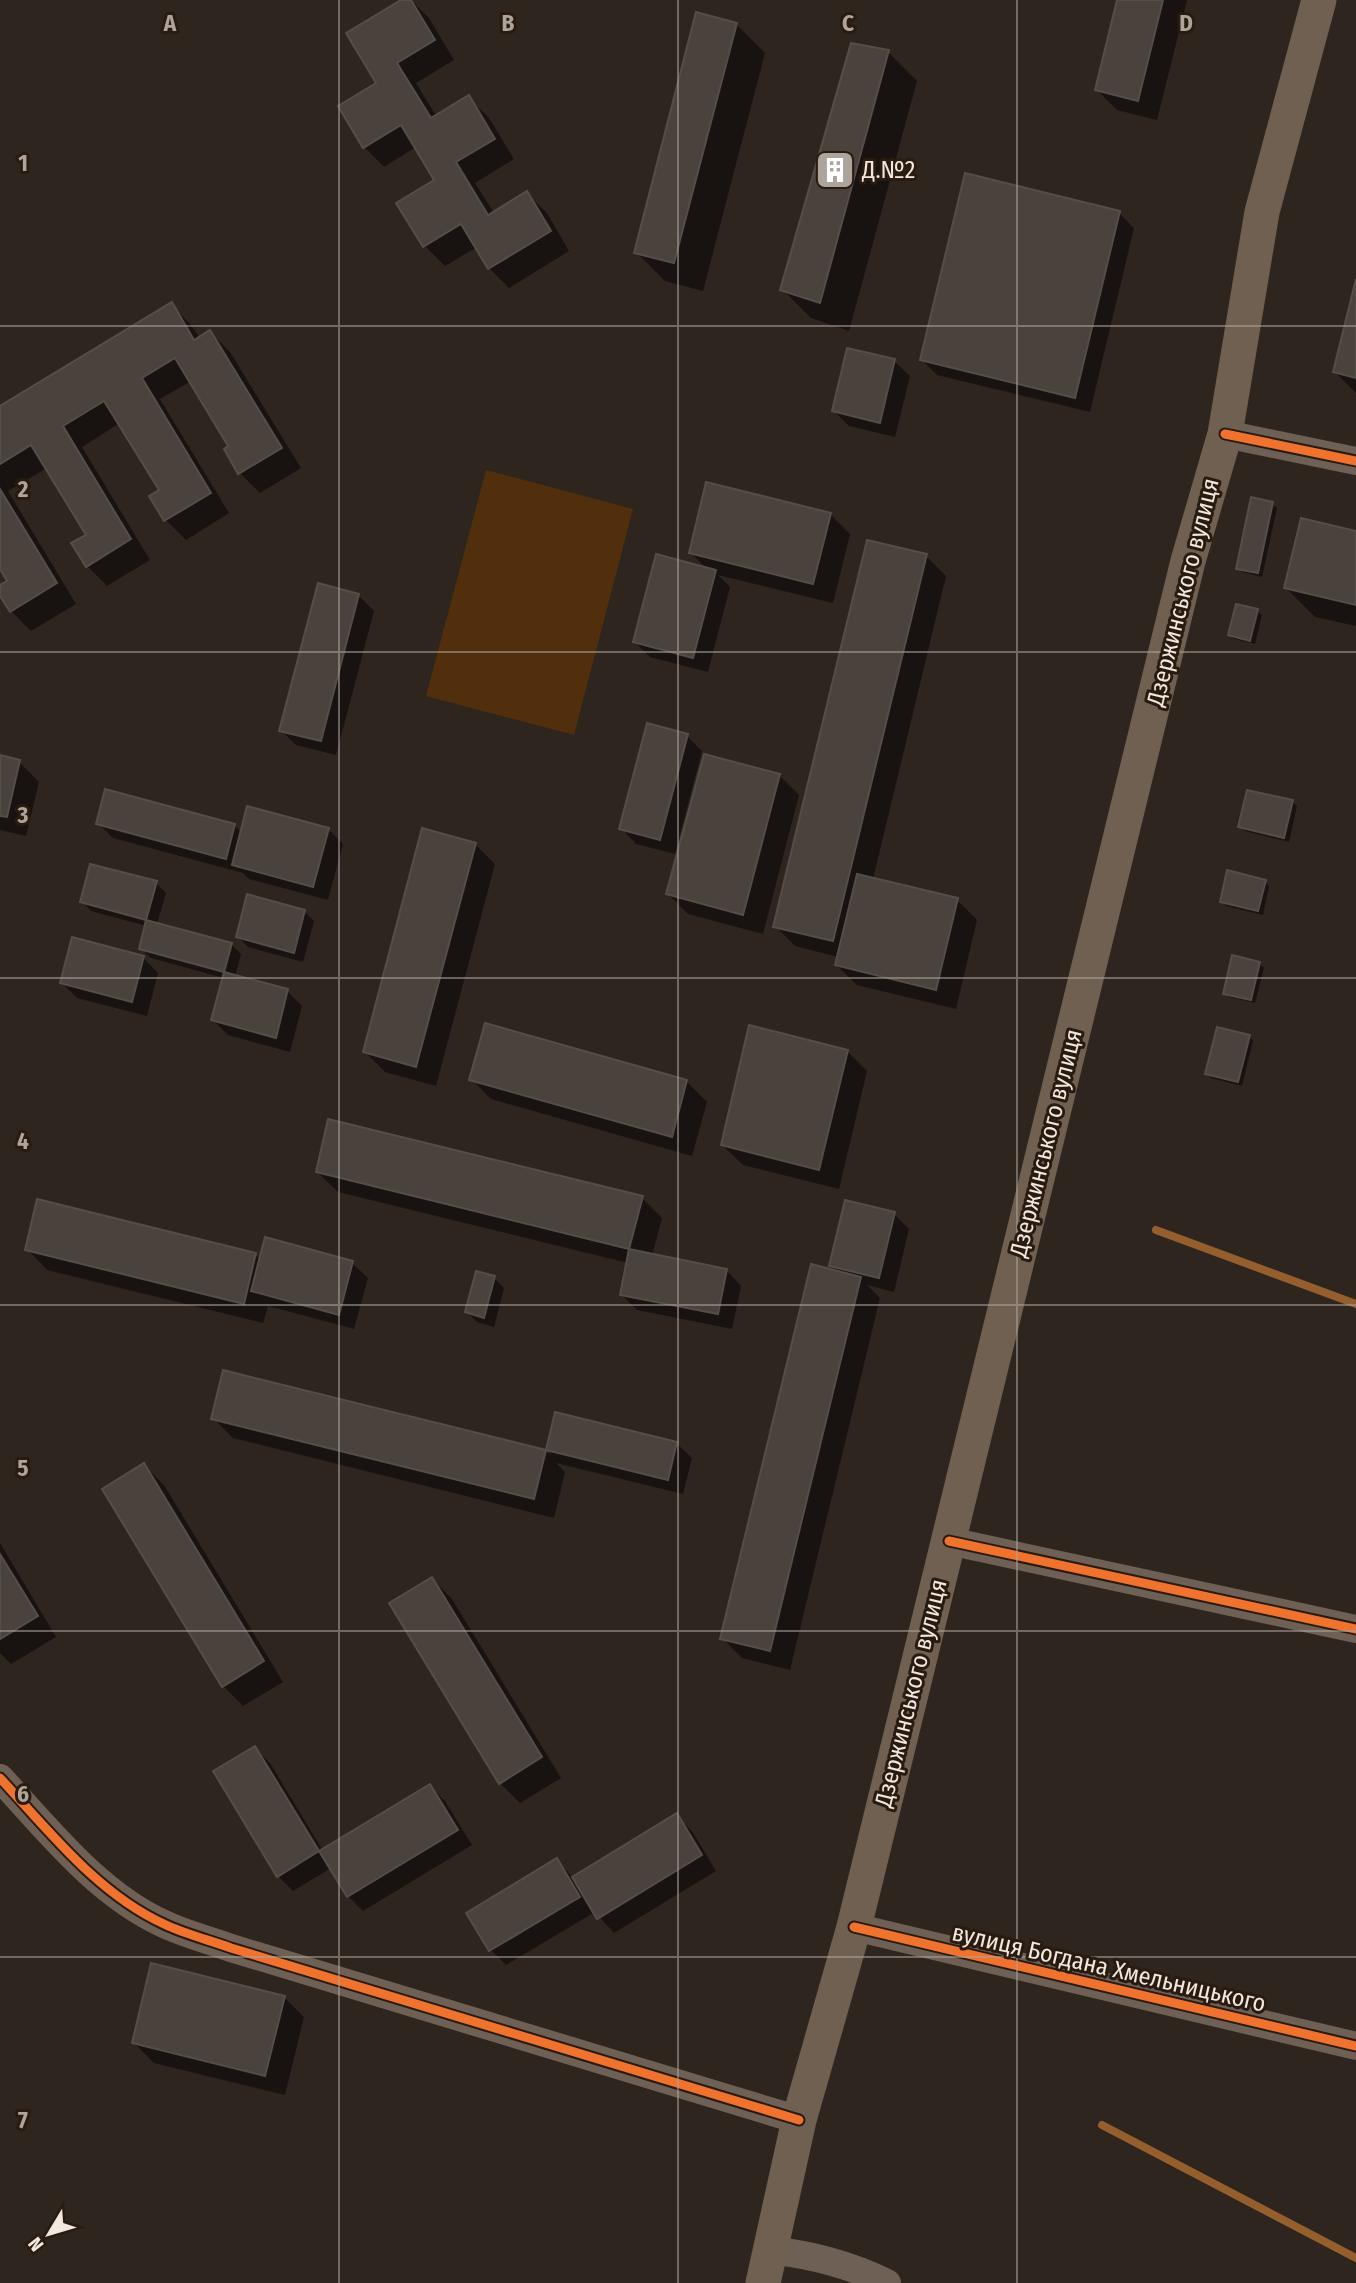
<svg xmlns="http://www.w3.org/2000/svg" width="1356" height="2283" font-family="'Fira Sans Condensed',sans-serif">
	<style>
		.green { fill: #512f0d }
		.shadow { fill: #0007 }
		.lines { fill: none; stroke-linecap: round; stroke-linejoin: round }
		.stream { stroke: #955e2d; stroke-width: 8 }
		.building { fill: #4a423c; stroke: #554e48; stroke-width: 2 }
		.minor { stroke: #6e6055; stroke-width: 28 }
		.major { stroke: #6f6051; stroke-width: 35 }
		.cycleway-casing { stroke: #291b0f; stroke-width: 13 }
		.cycleway { stroke: #ef722f; stroke-width: 9 }
		.grid { fill: none; stroke: #ada49c; stroke-width: 2; stroke-opacity: 0.55 }
		.labels { text-anchor: middle; stroke-width: 6; stroke-linejoin: round; paint-order: stroke }
		.poi-label { font-size: 24px; fill: #f2e8e0; stroke: #291b0f; text-anchor: start }
		.street-label { font-size: 24px; fill: #f2e8e0; stroke: #291b0f }
		.grid-label { font-size: 23px; text-anchor: middle; font-weight: bold; fill: #ada49c; stroke: #291b0f; stroke-width: 6; stroke-linejoin: round; paint-order: stroke }
	</style>
	<rect width="100%" height="100%" fill="#2d251e"/>
	<!-- green -->
	<polygon class="green" points="486,470 633,509 574,735 426,696"/>
	<!-- shadow -->
	<g class="shadow">
		<polygon points="405,0 411,0 429,18 454,60 416,83 437,117 469,98 489,118 514,159 475,183 494,213 526,193 547,213 569,251 509,288 489,268 477,247 445,266 425,246 398,203 436,180 416,147 384,167 364,147 378,84"/>
		<polygon points="1119,0 1187,0 1157,120 1117,110 1097,90"/>
		<polygon points="736,24 765,53 703,291 665,281 636,252"/>
		<polygon points="888,52 917,81 849,331 811,318 782,289"/>
		<polygon points="1119,213 1134,228 1090,412 937,375 922,360"/>
		<polygon points="1356,286 1356,393 1335,372"/>
		<polygon points="171,304 191,325 200,338 210,332 230,352 301,468 260,493 240,473 231,446 191,381 160,399 229,513 186,540 166,520 161,491 120,423 82,447 150,560 107,586 87,566 88,536 47,468 8,491 76,604 31,631 11,611 0,593 0,588 10,581 0,565 0,408"/>
		<polygon points="894,361 910,376 895,437 849,426 834,411"/>
		<polygon points="1272,504 1277,508 1262,577 1242,572 1237,568"/>
		<polygon points="830,514 850,534 833,603 718,575 730,587 708,672 650,657 635,642 708,570 691,553"/>
		<polygon points="1356,533 1356,626 1315,617 1286,588"/>
		<polygon points="926,556 946,576 873,879 957,900 977,920 956,1009 857,985 836,965 838,957 795,946 775,926"/>
		<polygon points="319,586 359,596 374,611 336,755 296,745 281,730"/>
		<polygon points="1257,611 1262,615 1255,644 1234,639 1230,635"/>
		<polygon points="687,736 702,751 675,854 636,844 621,828"/>
		<polygon points="0,757 19,762 39,782 26,836 0,830"/>
		<polygon points="779,775 799,795 763,934 688,914 668,894"/>
		<polygon points="1292,802 1297,806 1289,842 1245,831 1240,827"/>
		<polygon points="98,823 234,825 242,833 328,829 343,844 328,900 249,879 243,873 113,838"/>
		<polygon points="475,844 495,864 436,1086 385,1072 365,1052"/>
		<polygon points="1265,882 1269,886 1263,915 1226,906 1222,901"/>
		<polygon points="156,883 166,893 157,924 231,944 241,954 235,977 287,991 302,1006 290,1052 228,1035 213,1020 224,978 151,958 141,949 147,926 91,911 82,901"/>
		<polygon points="304,911 314,921 303,962 248,947 238,937"/>
		<polygon points="143,958 158,973 147,1016 77,998 62,983"/>
		<polygon points="1259,963 1264,968 1255,1003 1229,997 1225,993"/>
		<polygon points="486,1025 687,1082 707,1102 692,1156 491,1099 471,1079"/>
		<polygon points="1249,1036 1253,1041 1242,1086 1211,1078 1206,1073"/>
		<polygon points="847,1051 867,1071 839,1189 743,1165 722,1145"/>
		<polygon points="317,1172 642,1198 662,1218 652,1256 726,1270 741,1286 732,1329 637,1310 622,1295 628,1263 338,1192"/>
		<polygon points="894,1214 909,1229 894,1292 867,1285 880,1298 790,1670 742,1658 722,1638 839,1273 831,1265"/>
		<polygon points="27,1249 255,1255 261,1260 352,1263 368,1278 354,1329 268,1306 263,1323 47,1270"/>
		<polygon points="494,1278 504,1288 494,1327 477,1322 467,1312"/>
		<polygon points="224,1372 552,1454 548,1450 676,1443 692,1458 683,1494 556,1463 565,1472 554,1518 233,1438 213,1418"/>
		<polygon points="144,1465 164,1485 283,1682 243,1706 223,1686"/>
		<polygon points="0,1543 56,1637 11,1664 0,1653"/>
		<polygon points="432,1579 452,1599 561,1778 520,1803 500,1783"/>
		<polygon points="255,1748 270,1763 323,1851 430,1786 445,1801 472,1845 363,1911 348,1896 331,1868 293,1891 278,1876"/>
		<polygon points="677,1816 692,1831 716,1871 614,1933 595,1912 506,1965 491,1950 469,1914 557,1860 573,1878"/>
		<polygon points="284,1997 304,2017 285,2095 154,2063 134,2043"/>
	</g>
	<g class="lines">
		<!-- stream -->
		<g class="stream">
			<polyline points="1156,1230 1356,1304"/>
			<polyline points="1102,2125 1356,2258"/>
		</g>
	</g>
	<!-- building -->
	<g class="building">
		<polygon points="401,0 411,0 435,40 397,63 431,118 469,95 495,139 456,162 488,215 527,191 551,231 488,269 461,224 423,247 396,203 434,180 401,125 363,148 338,106 376,83 346,33"/>
		<polygon points="1117,0 1163,0 1138,101 1095,90"/>
		<polygon points="696,12 737,23 674,263 634,253"/>
		<polygon points="851,43 889,50 820,303 780,290"/>
		<polygon points="965,173 1120,211 1075,398 920,360"/>
		<polygon points="1356,279 1356,378 1333,372"/>
		<polygon points="172,302 194,340 210,330 282,448 238,474 224,449 228,446 175,358 142,378 211,493 164,521 149,496 159,490 104,401 63,426 131,539 86,567 71,543 86,535 31,445 0,464 0,406"/>
		<polygon points="847,348 895,359 880,423 832,411"/>
		<polygon points="706,482 831,513 813,584 689,553"/>
		<polygon points="0,489 57,583 10,612 0,596 0,585 7,581 0,569"/>
		<polygon points="1251,497 1273,502 1258,573 1236,569"/>
		<polygon points="1301,518 1356,531 1356,605 1284,588"/>
		<polygon points="867,540 927,554 833,941 773,927"/>
		<polygon points="656,554 716,570 693,658 633,642"/>
		<polygon points="318,583 359,594 321,741 279,731"/>
		<polygon points="1236,604 1258,609 1250,641 1228,635"/>
		<polygon points="647,723 688,734 660,840 619,829"/>
		<polygon points="704,754 780,774 743,915 666,894"/>
		<polygon points="0,755 20,760 7,817 0,816"/>
		<polygon points="105,789 235,824 226,859 96,824"/>
		<polygon points="1247,790 1293,800 1284,838 1238,827"/>
		<polygon points="247,806 329,828 313,887 232,865"/>
		<polygon points="422,828 476,843 416,1067 363,1052"/>
		<polygon points="90,864 157,881 146,920 80,902"/>
		<polygon points="1227,870 1266,880 1258,911 1220,902"/>
		<polygon points="857,874 958,898 936,990 835,965"/>
		<polygon points="247,894 305,910 294,953 236,937"/>
		<polygon points="146,920 232,943 224,972 139,949"/>
		<polygon points="72,937 144,956 132,1002 60,983"/>
		<polygon points="1232,955 1260,962 1251,1000 1223,994"/>
		<polygon points="224,972 288,989 276,1038 211,1020"/>
		<polygon points="485,1023 687,1080 672,1137 469,1080"/>
		<polygon points="749,1025 848,1050 819,1170 721,1145"/>
		<polygon points="1217,1027 1250,1035 1238,1082 1205,1074"/>
		<polygon points="328,1119 643,1196 629,1249 316,1172"/>
		<polygon points="37,1199 256,1253 244,1304 25,1250"/>
		<polygon points="845,1200 895,1212 879,1278 829,1266"/>
		<polygon points="265,1237 353,1261 339,1315 251,1291"/>
		<polygon points="629,1249 727,1269 718,1314 620,1295"/>
		<polygon points="811,1264 861,1277 770,1651 720,1639"/>
		<polygon points="476,1271 495,1276 484,1318 465,1312"/>
		<polygon points="223,1370 546,1450 534,1499 211,1419"/>
		<polygon points="555,1412 677,1442 668,1480 546,1450"/>
		<polygon points="144,1463 264,1661 222,1687 102,1489"/>
		<polygon points="0,1554 38,1616 0,1639"/>
		<polygon points="432,1577 542,1757 499,1784 389,1603"/>
		<polygon points="255,1746 319,1851 277,1877 213,1771"/>
		<polygon points="430,1784 458,1830 347,1897 319,1851"/>
		<polygon points="677,1813 702,1855 597,1919 572,1877"/>
		<polygon points="557,1858 580,1897 489,1951 466,1913"/>
		<polygon points="151,1963 285,1996 265,2076 132,2043"/>
	</g>
	<g class="lines">
		<!-- minor -->
		<g class="minor">
			<polyline points="1225,434 1356,461"/>
			<polyline points="949,1541 1356,1629"/>
			<path d="M 0,1778 C 49,1831 98,1894 164,1924 C 185,1934 209,1940 231,1948 L 799,2120"/>
			<polyline points="854,1927 1356,2046"/>
			<path d="M 770,2250 C 812,2255 848,2264 887,2283"/>
		</g>
		<!-- major -->
		<polyline class="major" points="763,2283 799,2120 854,1927 1188,561 1225,434 1262,212 1319,0"/>
		<!-- cycleway casing -->
		<g class="cycleway-casing">
			<g id="cycleway">
				<polyline points="1225,434 1356,461"/>
				<polyline points="949,1541 1356,1629"/>
				<path d="M 0,1778 C 49,1831 98,1894 164,1924 C 185,1934 209,1940 231,1948 L 799,2120"/>
				<polyline points="854,1927 1356,2046"/>
			</g>
		</g>
		<!-- cycleway -->
		<use href="#cycleway" class="cycleway"/>
	</g>
	<!-- grid -->
	<path class="grid" d="M 339,0 L 339,2283M 678,0 L 678,2283M 1017,0 L 1017,2283M 0,326 L 1356,326M 0,652 L 1356,652M 0,978 L 1356,978M 0,1305 L 1356,1305M 0,1631 L 1356,1631M 0,1957 L 1356,1957"/>
	<!-- icons -->
	<defs>
		<g id="building-square" transform="scale(2.0125)"><rect x="-9" y="-9" width="18" height="18" rx="4" fill="#ada49c" stroke="#291b0f"/><path d="M-4-6H4V6H1V3H-1V6H-4ZM-2.5-4.3h1.7v1.8h-1.7ZM.8-4.3h1.7v1.8H.8ZM-2.5-1h1.7V.8h-1.7ZM.8-1h1.7V.8H.8Z" fill="#fff"/></g>
	</defs>
	<g fill-rule="evenodd">
		<use href="#building-square" x="835" y="170"/>
	</g>
	<g class="labels">
		<!-- poi labels -->
		<g class="poi-label">
			<text x="862" y="178">Д.№2</text>
		</g>
		<!-- street labels -->
		<g class="street-label">
			<text transform="translate(1183 592) rotate(-76)" y="8">Дзержинського вулиця</text>
			<text transform="translate(1046 1143) rotate(-76)" y="8">Дзержинського вулиця</text>
			<text transform="translate(911 1693) rotate(-76)" y="8">Дзержинського вулиця</text>
			<text transform="translate(1109 1968) rotate(13)" y="8">вулиця Богдана Хмельницького</text>
		</g>
	</g>
	<g class="grid-label">
		<text x="170" y="31">A</text>
		<text x="508" y="31">B</text>
		<text x="848" y="31">C</text>
		<text x="1186" y="31">D</text>
		<text x="23" y="171">1</text>
		<text x="23" y="497">2</text>
		<text x="23" y="823">3</text>
		<text x="23" y="1149">4</text>
		<text x="23" y="1476">5</text>
		<text x="23" y="1802">6</text>
		<text x="23" y="2128">7</text>
	</g>
	<!-- north arrow -->
	<g transform="translate(49 2234) rotate(232)" stroke="#291b0f" stroke-width="5" paint-order="stroke">
	<path d="M0-5L12 26L0 18L-12 26Z" fill="#f2e8e0"/>
	<text y="-10" font-size="19" font-weight="bold" text-anchor="middle" fill="#f2e8e0">N</text>
	</g>
</svg>
